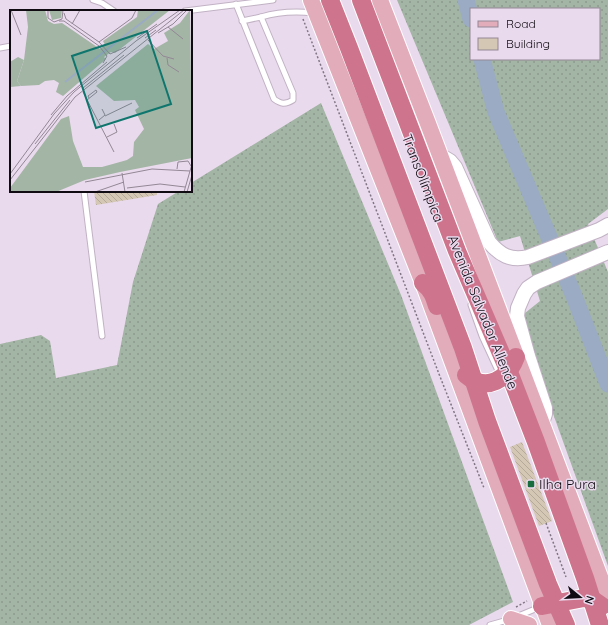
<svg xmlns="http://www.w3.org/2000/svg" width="608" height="625" font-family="Quicksand,sans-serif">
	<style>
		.grass { fill: url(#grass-dots); fill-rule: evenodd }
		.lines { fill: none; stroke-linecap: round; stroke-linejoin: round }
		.river { stroke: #9aabc3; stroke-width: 17 }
		.building { fill: url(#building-back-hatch) }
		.lane-casing { stroke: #c1b2c4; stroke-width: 7 }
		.secondary-casing { stroke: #c1b2c4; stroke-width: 16 }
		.primary-casing { stroke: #fff; stroke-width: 18 }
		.highway-casing { stroke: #fff; stroke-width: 20 }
		.path { stroke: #807683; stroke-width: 1.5; stroke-dasharray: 2 2; stroke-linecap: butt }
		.lane { stroke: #fff; stroke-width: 5 }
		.secondary { stroke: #fff; stroke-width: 14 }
		.primary { stroke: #e2acbb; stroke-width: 16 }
		.highway { stroke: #ce758d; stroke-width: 18 }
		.poi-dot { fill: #186d3f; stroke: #eadaed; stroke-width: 1.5 }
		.labels { text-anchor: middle; stroke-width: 3; stroke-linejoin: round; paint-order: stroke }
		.street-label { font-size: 14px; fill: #100b12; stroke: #eadaed }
		.poi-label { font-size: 14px; fill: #100b12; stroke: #eadaed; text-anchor: start }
		.inset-river { fill: none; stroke: #9aabc3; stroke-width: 2 }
		.inset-road { fill: none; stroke: #938795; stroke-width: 1 }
		.view { fill: #0f766e; fill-opacity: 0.15; stroke: #0f766e; stroke-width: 2 }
		.inset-edge { fill: none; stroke: #100b12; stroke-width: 2 }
	</style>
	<defs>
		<pattern id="grass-dots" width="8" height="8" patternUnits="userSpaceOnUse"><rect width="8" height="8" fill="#a3b5a5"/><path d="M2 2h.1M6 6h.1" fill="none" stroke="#8b9a8d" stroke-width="1.8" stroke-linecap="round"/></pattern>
		<pattern id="building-back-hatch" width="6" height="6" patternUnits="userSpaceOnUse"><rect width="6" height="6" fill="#d4c7b3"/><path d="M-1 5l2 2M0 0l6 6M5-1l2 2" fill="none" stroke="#b5aa99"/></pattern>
	</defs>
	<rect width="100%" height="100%" fill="#eadaed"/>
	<!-- grass -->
	<g class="grass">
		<path d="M 397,0 L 608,0 L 608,209 L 588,224 L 608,272 L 608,566 L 521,325 L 525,313 L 540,301 L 520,236 L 498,242 ZM 471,9 L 599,9 L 599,59 L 471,59 Z"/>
		<polygon points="321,103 401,295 513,602 469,625 0,625 0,344 41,335 50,341 56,378 117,365 133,282 158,204 179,191 191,191 191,183"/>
	</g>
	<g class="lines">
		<!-- river -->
		<g class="river">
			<polyline points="466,0 471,19"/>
			<polyline points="482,59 496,112 574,296 608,384"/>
		</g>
	</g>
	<!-- building -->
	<g class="building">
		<polygon points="94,191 157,191 157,195 96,205"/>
		<polygon points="522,442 552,521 539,526 510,447"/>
	</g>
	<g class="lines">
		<!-- lane casing -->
		<g class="lane-casing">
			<g id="lane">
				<polyline points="93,0 102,3 114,11"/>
				<path d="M 236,4 L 274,99 C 281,104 285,105 293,100 L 293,93 L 261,17 L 242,21"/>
				<polyline points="185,11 273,0"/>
				<path d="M 261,17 C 278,12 295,11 313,13"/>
				<polyline points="0,48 11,46"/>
				<polyline points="84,191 102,336"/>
				<polyline points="471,305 482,336 500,375"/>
				<polyline points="490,625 511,619 540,607"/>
			</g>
		</g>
		<!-- secondary casing -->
		<g class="secondary-casing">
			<g id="secondary">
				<path d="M 440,155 L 450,161 L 455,167 L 489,242 C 500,255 510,261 528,257 L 599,230 L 608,225"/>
				<polyline points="542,423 545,414 545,408 528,356 517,316 518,308 524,294 528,288 537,282 608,252"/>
			</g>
		</g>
		<!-- primary casing -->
		<g class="primary-casing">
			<g id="primary">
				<polyline points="311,0 423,283 550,625"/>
				<polyline points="380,0 427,121 608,598"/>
				<polyline points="511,619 529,625"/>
			</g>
		</g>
		<!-- highway casing -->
		<g class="highway-casing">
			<g id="highway">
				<polyline points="330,0 349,48 463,348 487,421 548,584 566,625"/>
				<polyline points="361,0 457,251 509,372 536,442 585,578 600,625"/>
				<path d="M 423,283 C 432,290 434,296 437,306"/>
				<path d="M 466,375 C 487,393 508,379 516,357"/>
				<polyline points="542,606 584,598 592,599 602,606"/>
			</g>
		</g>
		<!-- path -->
		<g class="path">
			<polyline points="303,19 439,374 484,488"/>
			<polyline points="546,523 566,577"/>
			<polyline points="516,607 527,601"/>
		</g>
		<!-- lane -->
		<use href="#lane" class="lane"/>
		<!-- secondary -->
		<use href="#secondary" class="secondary"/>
		<!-- primary -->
		<use href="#primary" class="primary"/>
		<!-- highway -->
		<use href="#highway" class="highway"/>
	</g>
	<!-- markers -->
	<rect class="poi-dot" x="527" y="480" width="8" height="8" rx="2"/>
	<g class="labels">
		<!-- street labels -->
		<g class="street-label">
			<text transform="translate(423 178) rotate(69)" y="5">TransOlímpica</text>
			<text transform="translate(483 312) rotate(68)" y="5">Avenida Salvador Allende</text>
		</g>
		<!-- poi labels -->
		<g class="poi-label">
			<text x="539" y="489">Ilha Pura</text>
		</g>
	</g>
	<!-- overview -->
	<g transform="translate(10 10)">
		<rect width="182" height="182" fill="#eadaed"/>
		<path d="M 16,0 L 35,0 L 38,11 L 44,14 L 52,13 L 90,39 L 95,35 L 93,31 L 127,7 L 128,0 L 160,0 L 105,43 L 101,42 L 94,47 L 96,49 L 53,86 L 46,82 L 49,73 L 44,70 L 35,71 L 29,75 L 11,76 L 7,71 L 14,50 L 18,17 ZM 180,0 L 182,148 L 110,162 L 75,170 L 46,182 L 0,182 L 0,178 L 51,109 L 59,106 L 63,131 L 73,157 L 92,157 L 117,150 L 123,146 L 124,132 L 134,119 L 125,100 L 129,97 L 125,90 L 104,91 L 86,76 L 138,34 L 144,39 L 158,31 L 154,23 L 170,13 Z" fill="#a3b5a5"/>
		<path d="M 8,47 L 14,50 L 7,71 L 11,76 L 0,77 L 0,52 Z" fill="#a3b5a5"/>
		<path d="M 39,0 L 52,0 L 51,8 L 42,10 Z" fill="#a3b5a5"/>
		<path class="inset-river" d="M 55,72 L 148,0"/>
		<path class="inset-road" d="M 1,0 L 11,25M 38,0 L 38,8 L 44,12 L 52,9 L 53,0M 54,3 L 56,9 L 89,32 L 100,44 L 116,37M 49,11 L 54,11 L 89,36 L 97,46 L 93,53M 62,14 L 70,0M 158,17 L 173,29M 148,23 L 163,14 L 177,0M 127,28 L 147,14M 135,28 L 146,20M 138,30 L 153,46 L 164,49M 89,32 L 122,8 L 126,0M 157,48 L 158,55 L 169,62M 73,78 L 114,45M 73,82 L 104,142M 79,88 L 78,86 L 86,80M 77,90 L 87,82 L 86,80M 41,105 L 57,86 L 97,52M 95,106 L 122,93M 89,110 L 95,105 L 92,99M 97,127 L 107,122 L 104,114M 25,134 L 60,90M 167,159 L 168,152 L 178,151 L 181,156M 112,163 L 115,182M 0,164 L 44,104 L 64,82 L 126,31 L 170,0M 0,170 L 65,87 L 174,0M 75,172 L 142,159 L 180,161M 117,178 L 150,174 L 175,177M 85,182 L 114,172M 174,182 L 182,154M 177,182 L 182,165"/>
		<path class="view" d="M 137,21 L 161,94 L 86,118 L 62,46 Z"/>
		<rect width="182" height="182" class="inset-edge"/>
	</g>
	<!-- legend -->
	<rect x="470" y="8" width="130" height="52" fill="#eadaed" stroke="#938795"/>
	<rect x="478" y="21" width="20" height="6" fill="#e2acbb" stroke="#938795"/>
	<text x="506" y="28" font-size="12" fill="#100b12">Road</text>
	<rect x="478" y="38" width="20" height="12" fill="#d4c7b3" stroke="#938795"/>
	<text x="506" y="48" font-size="12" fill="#100b12">Building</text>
	<!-- north arrow -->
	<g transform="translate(580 597) rotate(108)" stroke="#eadaed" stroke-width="3" paint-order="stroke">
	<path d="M0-3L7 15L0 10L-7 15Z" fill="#100b12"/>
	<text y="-6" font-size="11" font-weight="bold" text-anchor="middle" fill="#100b12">N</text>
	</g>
</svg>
